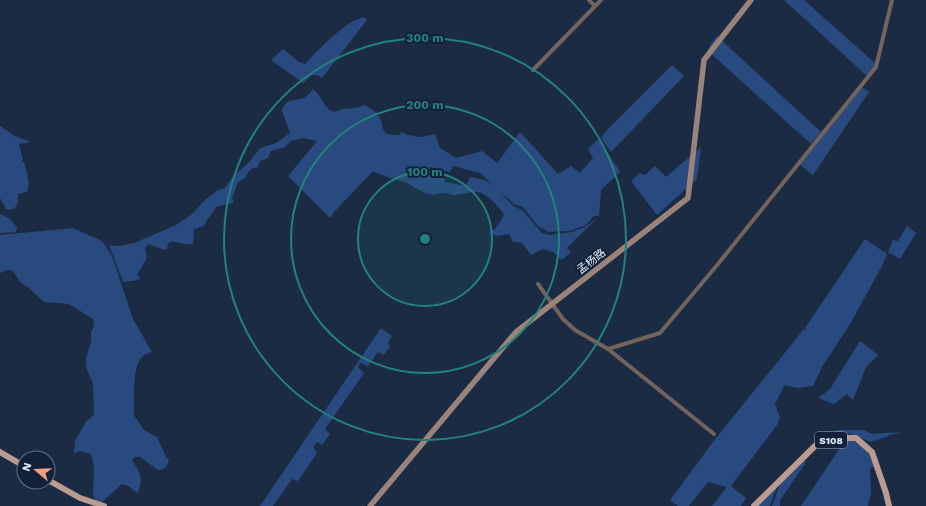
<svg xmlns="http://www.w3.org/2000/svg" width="926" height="506" font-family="'Work Sans','Noto Sans SC',sans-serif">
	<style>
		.green { fill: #284a7f; fill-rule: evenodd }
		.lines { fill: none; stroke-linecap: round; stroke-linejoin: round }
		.minor { stroke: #73635d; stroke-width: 4 }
		.secondary { stroke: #9c8379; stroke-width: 5.5 }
		.primary { stroke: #bb9b8f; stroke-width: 6 }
		.ring { fill: none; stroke: #24827c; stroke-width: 2 }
		.labels { text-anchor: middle; stroke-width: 4; stroke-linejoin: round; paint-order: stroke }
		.shield { fill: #122139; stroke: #a4b0c3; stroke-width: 1 }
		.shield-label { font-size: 10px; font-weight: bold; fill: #e3eefe }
		.street-label { font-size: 11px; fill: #e3eefe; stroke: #122139 }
		.centre { fill: #24827c; stroke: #122139; stroke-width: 2 }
		.ring-label { font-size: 12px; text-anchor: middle; font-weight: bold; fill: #24827c; stroke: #122139; stroke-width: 4; stroke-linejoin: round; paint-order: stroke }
	</style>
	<rect width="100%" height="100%" fill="#1b2b44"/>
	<!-- green -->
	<g class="green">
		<polygon points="784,0 804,0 876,64 867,76"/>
		<path d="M 363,17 L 367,20 L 322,78 L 317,75 L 312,75 L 303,83 L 271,60 L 283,49 L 299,62 L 305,64 C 321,47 341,25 363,17 Z"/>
		<polygon points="717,36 821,132 811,144 708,51 710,45"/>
		<polygon points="672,65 684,76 611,152 601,138 606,131"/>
		<polygon points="861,86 869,92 813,175 799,164"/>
		<path d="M 313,89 C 324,99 322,106 334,112 L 342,109 L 356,108 L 364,105 C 368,107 374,110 377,114 C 387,126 376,136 400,135 L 401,132 L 408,135 L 421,137 L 435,134 L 440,148 L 456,158 L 482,151 L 497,163 L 520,132 L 558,174 L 571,166 L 580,173 L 593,158 L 588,149 L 599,139 L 620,172 L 601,190 L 599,216 L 594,216 L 586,225 L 570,231 L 548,232 L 538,226 L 523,207 L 514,204 L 500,192 L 513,206 L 522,210 L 542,233 L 549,235 L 572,232 L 585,227 L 597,218 L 567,248 L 571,252 L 562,260 L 553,252 L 543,249 L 531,255 L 522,243 L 513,242 L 509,234 L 497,236 L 489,233 C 497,228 500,223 504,214 C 497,206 487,192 475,192 C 468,192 461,195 453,195 C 450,194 447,193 444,193 C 439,193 434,196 429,194 C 420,192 413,185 404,182 C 393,178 382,176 373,171 L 334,212 L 330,218 L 288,176 L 317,141 L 303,138 L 291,141 L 285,147 L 271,151 L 268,158 L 260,161 L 257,168 L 253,168 L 249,171 L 245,178 L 238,182 L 232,198 L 234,202 C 227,206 223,204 216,207 C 213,214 207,218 204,226 L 194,229 L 193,244 C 185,246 178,241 170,242 L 168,244 L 167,249 L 165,250 L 148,244 L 145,248 L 147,258 L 137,275 L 140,277 L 139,280 L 123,282 L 109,245 L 120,246 L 134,243 L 174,226 L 191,215 L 205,200 L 218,190 L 225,188 L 231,179 L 250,161 L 260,148 L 276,143 L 290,133 L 282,111 C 285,98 296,101 303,98 C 307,97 311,92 313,89 ZM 453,166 L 480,173 L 494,186 L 485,180 L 470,177 L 466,186 L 445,182 L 444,178 L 428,174 L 430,167 L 450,172 Z"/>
		<path d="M 0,126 L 15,136 L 31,142 L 19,144 L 23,160 L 21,161 L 24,162 C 26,170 31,184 27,192 L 18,194 C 18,202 18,212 6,209 L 0,198 Z"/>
		<polygon points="701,147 697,179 657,215 631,181 640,173 645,175 655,166 666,177"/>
		<polygon points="0,214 9,218 17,227 16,232 0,233"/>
		<path d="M 907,226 L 916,233 L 900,259 C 896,257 893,254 888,253 L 893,240 L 898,241 Z"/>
		<path d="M 73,228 L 102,241 L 112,256 L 133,319 L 152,352 C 149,353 145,354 143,356 C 132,366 134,398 134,412 L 133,414 L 144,430 L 157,437 L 166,457 L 169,460 C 167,467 165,470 158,470 L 140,457 L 135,457 L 132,460 C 141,473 143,478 138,493 L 128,486 L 122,484 L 102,502 L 95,500 L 93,494 L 94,466 L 91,454 L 80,451 L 74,453 L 75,441 L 87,420 L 90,419 L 94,414 L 93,384 L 86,367 L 86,358 L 91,342 L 91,332 L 94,326 L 93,319 L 69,304 L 44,302 L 29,288 L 21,283 L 13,271 L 8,270 L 0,273 L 0,235 Z"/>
		<polygon points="865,239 887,254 883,264 850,324 822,367 813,386 797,388 785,385 775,404 780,417 777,425 731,486 746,498 741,506 712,506 727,487 708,482 689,506 678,506 670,500 716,438 804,329 807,331 805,328"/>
		<polygon points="381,328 392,336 388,343 390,346 384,355 378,352 368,366 360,363 358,367 364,373 325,429 330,434 322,445 317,442 313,447 317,453 298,481 292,479 273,506 260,506"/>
		<polygon points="860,341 878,355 866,367 853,400 847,394 834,404 818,398 830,389"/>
		<polygon points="837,430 863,430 873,434 900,432 871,442 850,434 832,437"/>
		<polygon points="846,439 867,445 878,464 870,469 871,493 868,506 801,506"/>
		<polygon points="805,460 805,464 780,500 780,506 772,506 781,481"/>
		<polygon points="778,484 770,506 754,506"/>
	</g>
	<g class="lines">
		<!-- minor -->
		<g class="minor">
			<polyline points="589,0 595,6"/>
			<polyline points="533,70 601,0"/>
			<polyline points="538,284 563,319 575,330 608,349 714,434"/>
			<polyline points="608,349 660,333 718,264 876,67 892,0"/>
		</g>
		<!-- secondary -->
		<polyline class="secondary" points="370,506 516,332 688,198 704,60 751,0"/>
		<!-- primary -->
		<g class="primary">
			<polyline points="0,452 24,466"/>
			<polyline points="48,480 80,498 104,506"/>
			<polyline points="754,506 815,446 836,438 856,438 872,452 886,493 889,506"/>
		</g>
	</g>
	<!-- distance rings -->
	<circle cx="425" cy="239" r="67" fill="#24827c" fill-opacity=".12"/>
	<g class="ring">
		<circle cx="425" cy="239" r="67"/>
		<circle cx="425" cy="239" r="134"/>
		<circle cx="425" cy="239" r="201"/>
	</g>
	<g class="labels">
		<!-- shield labels -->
		<rect class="shield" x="815" y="432" width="32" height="16" rx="3"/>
		<g class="shield-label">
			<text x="831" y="444">S108</text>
		</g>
		<!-- street labels -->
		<g class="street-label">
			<text transform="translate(591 261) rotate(-38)" y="4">孟杨路</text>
		</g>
	</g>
	<circle cx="425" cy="239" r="6" class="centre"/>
	<g class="ring-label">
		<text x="425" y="42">300 m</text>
		<text x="425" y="109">200 m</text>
		<text x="425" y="176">100 m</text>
	</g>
	<!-- north arrow -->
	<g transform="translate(36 470) rotate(289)"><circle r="19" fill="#122139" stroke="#667388"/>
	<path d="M0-3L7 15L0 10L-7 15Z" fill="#f2a081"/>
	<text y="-6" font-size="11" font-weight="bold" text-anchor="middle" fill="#e3eefe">N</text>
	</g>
</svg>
